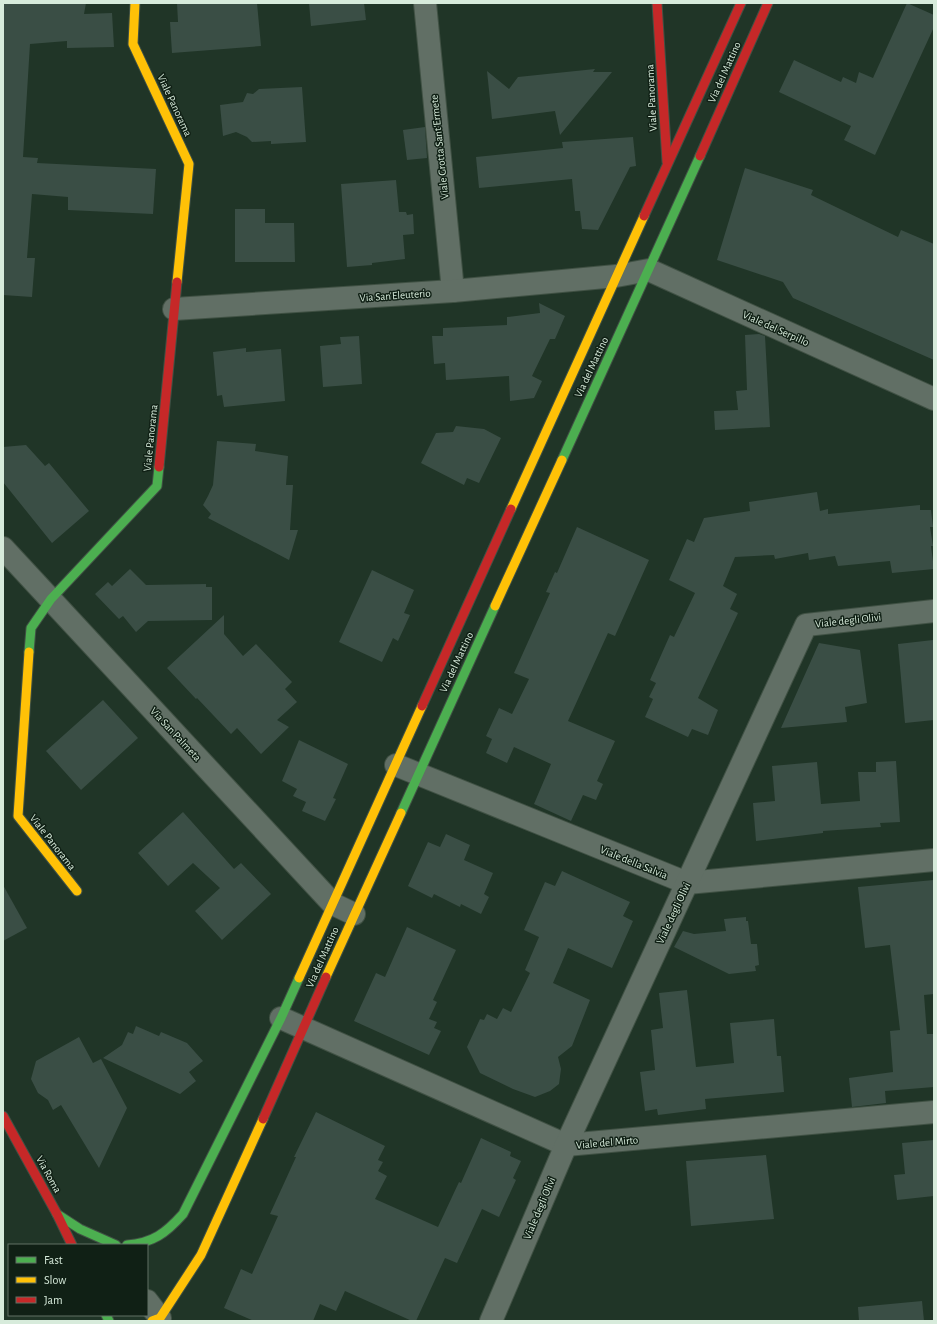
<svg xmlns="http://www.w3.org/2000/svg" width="937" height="1324" font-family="'Alegreya Sans',sans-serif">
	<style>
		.building { fill: #3a4e45 }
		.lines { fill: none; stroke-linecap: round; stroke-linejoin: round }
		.street-casing { stroke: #405144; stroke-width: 24 }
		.fast-casing { stroke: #405144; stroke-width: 11 }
		.slow-casing { stroke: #405144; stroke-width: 11 }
		.jam-casing { stroke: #405144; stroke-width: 11 }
		.street { stroke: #616f65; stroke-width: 22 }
		.fast { stroke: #4caf50; stroke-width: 9 }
		.slow { stroke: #ffc107; stroke-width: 9 }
		.jam { stroke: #c62828; stroke-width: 9 }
		.labels { text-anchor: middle; stroke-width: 3; stroke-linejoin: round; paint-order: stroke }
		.street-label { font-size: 11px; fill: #d7ebdb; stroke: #102015 }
	</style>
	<rect width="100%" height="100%" fill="#203527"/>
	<!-- building -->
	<g class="building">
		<polygon points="3,3 86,3 84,14 112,13 114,47 67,48 67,41 30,44 23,157 38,158 37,163 156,169 153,214 68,210 68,197 32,194 27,258 35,258 32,297 3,295"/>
		<polygon points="177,3 257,3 261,46 172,53 170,22 178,22"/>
		<polygon points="309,3 364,3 366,20 311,26"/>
		<polygon points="907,3 934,15 934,27 875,155 844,140 851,126 779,92 794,60 841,82 843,77 856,83 859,72 873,78"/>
		<polygon points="595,69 593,72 612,72 560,135 555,111 492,119 487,71 509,89 518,77"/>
		<polygon points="302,87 306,142 271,144 271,141 252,142 247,137 236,132 223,136 220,105 243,102 247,93 253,94 259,89"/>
		<polygon points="425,127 427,158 407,160 403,130"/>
		<polygon points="633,137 636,166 630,167 598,230 582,229 580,211 575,211 572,179 479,188 476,157 563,148 562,142"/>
		<polygon points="745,168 813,190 811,195 898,237 901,230 934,244 934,360 793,298 783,282 717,260"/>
		<polygon points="396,180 399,212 406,212 407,215 413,214 414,234 403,235 405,259 372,263 372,265 347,267 341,184"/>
		<polygon points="235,209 265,209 265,223 294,223 295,262 235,262"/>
		<polygon points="539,303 565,316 555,339 550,339 532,376 542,381 534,398 510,401 509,376 446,380 445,363 434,364 432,336 443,336 443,328 507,325 507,317 540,313"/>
		<polygon points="759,334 765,336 770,427 715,430 714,411 738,410 736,391 747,390 745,335"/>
		<polygon points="359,336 362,384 323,387 320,346 341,344 340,337"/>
		<polygon points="246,348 246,352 281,349 285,401 224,407 222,395 217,396 213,352"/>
		<polygon points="456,426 484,429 501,438 479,483 467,478 464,485 421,463 436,433 453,432"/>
		<polygon points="217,441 256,444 255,451 288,456 286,485 293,485 290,530 298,530 289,560 208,518 211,514 203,505 208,496 213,485"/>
		<polygon points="26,445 45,466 49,463 89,511 52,543 3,482 3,447"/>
		<polygon points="817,492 820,511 828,509 828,514 920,505 920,510 931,510 933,527 930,527 933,546 931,546 934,569 892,573 890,561 838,566 835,556 809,560 808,553 775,559 774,555 735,557 723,586 737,594 730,609 738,613 698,698 718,710 708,735 692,729 688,737 645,717 653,699 649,697 656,683 650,680 670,635 674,637 695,593 669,580 687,539 694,542 704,518 750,511 749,502"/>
		<polygon points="577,527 649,560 615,636 608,633 568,721 615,741 597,781 603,784 596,800 583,795 571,821 534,804 551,764 514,747 507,763 486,753 492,739 486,736 499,708 512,714 529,679 514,673 550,593 546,592 555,572 557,573"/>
		<polygon points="130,569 146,585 206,584 206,587 212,587 212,620 148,621 136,632 123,616 119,619 95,594 108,582 112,586"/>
		<polygon points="372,570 414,590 404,613 410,615 398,641 393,638 382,662 339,642"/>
		<polygon points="224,615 224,634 243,656 256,644 292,682 285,689 297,702 277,720 289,727 261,754 237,728 231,734 197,698 196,699 167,668"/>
		<polygon points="933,640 934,720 905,723 898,644"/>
		<polygon points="819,643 860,650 867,703 845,707 847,722 781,728"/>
		<polygon points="103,700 138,738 81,790 46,751"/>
		<polygon points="299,740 348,764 333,798 336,799 325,821 302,811 306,802 293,796 297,789 282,781"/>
		<polygon points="896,761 900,822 880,823 881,827 823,831 823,833 756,841 753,803 775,801 772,766 817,762 821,804 860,801 858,772 876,772 876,762"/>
		<polygon points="183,812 234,869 241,863 271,894 222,940 195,911 220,888 193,863 168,886 138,853"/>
		<polygon points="446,834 470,845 464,860 493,873 484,894 489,897 481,914 461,904 460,907 434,894 432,898 408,886 428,842 440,847"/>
		<polygon points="562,871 630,902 623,916 633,921 612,968 568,948 553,983 590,1000 572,1046 558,1057 561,1069 559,1084 550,1091 535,1097 513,1089 480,1073 467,1047 480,1019 484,1020 487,1014 497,1019 503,1008 511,1012 530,973 525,970 539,937 524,930 545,882 555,886"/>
		<polygon points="934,880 934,994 924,995 927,1034 934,1034 934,1087 885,1091 886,1103 852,1107 849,1078 893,1072 890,1031 900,1030 890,945 865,948 858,887"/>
		<polygon points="3,885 27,928 3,941"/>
		<polygon points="746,917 746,921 748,921 751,944 757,944 759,965 755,966 756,971 729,974 674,947 683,931 694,934 726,931 724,919"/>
		<polygon points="407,927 456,950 433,1000 437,1002 429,1019 437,1022 434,1028 441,1031 429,1055 354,1021 376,973 385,977"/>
		<polygon points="687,990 696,1067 734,1063 730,1023 774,1019 777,1056 781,1056 784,1092 705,1099 706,1109 658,1115 657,1109 645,1111 640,1072 655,1070 651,1030 663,1028 659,993"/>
		<polygon points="136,1026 159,1036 161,1032 187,1043 203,1061 189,1072 196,1081 180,1094 103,1058 122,1045 128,1032 133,1034"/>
		<polygon points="79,1037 93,1063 101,1059 127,1108 99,1168 61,1105 53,1110 48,1100 38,1093 31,1079 36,1061"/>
		<polygon points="316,1112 385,1146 378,1160 383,1162 378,1171 387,1176 375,1199 438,1227 459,1182 461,1183 481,1138 511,1152 510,1156 521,1161 513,1178 516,1180 499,1217 482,1209 457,1263 445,1258 416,1321 412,1321 345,1291 336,1311 320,1304 313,1321 254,1321 224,1308 241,1269 252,1274 278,1216 270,1214 296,1157 294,1157"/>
		<polygon points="934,1140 934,1196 897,1200 894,1175 905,1174 902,1143"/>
		<polygon points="766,1155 774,1219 691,1226 686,1161"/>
		<polygon points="922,1301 924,1321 859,1321 858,1307"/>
	</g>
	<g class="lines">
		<!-- street casing -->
		<g class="street-casing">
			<g id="street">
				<polyline points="425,3 453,291"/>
				<polyline points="174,309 453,291 616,276 649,270 934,399"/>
				<polyline points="3,548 333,904 354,914"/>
				<polyline points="396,765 687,883 934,860"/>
				<polyline points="281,1018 566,1145 934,1112"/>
				<polyline points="147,1301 160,1318"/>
				<polyline points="491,1321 566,1145 806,625 934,611"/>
			</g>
		</g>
		<!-- fast casing -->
		<g class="fast-casing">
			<g id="fast">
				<polyline points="562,460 700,156"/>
				<polyline points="29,652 31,628 51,599 157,486 159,467"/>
				<polyline points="401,813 495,606"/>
				<polyline points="57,1214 80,1229 116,1245"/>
				<path d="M 127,1245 C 153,1243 166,1233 183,1214 L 281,1018 L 299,978"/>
				<polyline points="106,1315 109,1321"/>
			</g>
		</g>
		<!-- slow casing -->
		<g class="slow-casing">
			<g id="slow">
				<polyline points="135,3 133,44 189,164 177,282"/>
				<polyline points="511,509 644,216"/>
				<polyline points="495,606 562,460"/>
				<polyline points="29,652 18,816 77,891"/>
				<polyline points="326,977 401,813"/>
				<polyline points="299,978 422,706"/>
				<polyline points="152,1321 160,1318 201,1255 263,1119"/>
			</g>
		</g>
		<!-- jam casing -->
		<g class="jam-casing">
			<g id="jam">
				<polyline points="657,3 667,162"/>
				<polyline points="700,156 768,3"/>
				<polyline points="644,216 741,3"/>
				<polyline points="159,467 177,282"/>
				<polyline points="422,706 511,509"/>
				<polyline points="3,1116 57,1214 72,1245"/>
				<polyline points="263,1119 326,977"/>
			</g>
		</g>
		<!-- street -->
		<use href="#street" class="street"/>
		<!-- fast -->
		<use href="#fast" class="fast"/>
		<!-- slow -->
		<use href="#slow" class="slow"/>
		<!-- jam -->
		<use href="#jam" class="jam"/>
	</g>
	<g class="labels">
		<!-- street labels -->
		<g class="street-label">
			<text transform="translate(724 72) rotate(-66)" y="4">Via del Mattino</text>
			<text transform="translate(651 98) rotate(-93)" y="4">Viale Panorama</text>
			<text transform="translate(175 105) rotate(65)" y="4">Viale Panorama</text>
			<text transform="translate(439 147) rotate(-96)" y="4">Viale Grotta Sant'Ermete</text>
			<text transform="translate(395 295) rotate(-4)" y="4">Via San'Eleuterio</text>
			<text transform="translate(776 328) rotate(24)" y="4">Viale del Serpillo</text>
			<text transform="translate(591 367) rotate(-65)" y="4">Via del Mattino</text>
			<text transform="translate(150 438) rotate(-84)" y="4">Viale Panorama</text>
			<text transform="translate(848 620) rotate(-6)" y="4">Viale degli Olivi</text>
			<text transform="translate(456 662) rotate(-65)" y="4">Via del Mattino</text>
			<text transform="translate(176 734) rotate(47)" y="4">Via San Palmeta</text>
			<text transform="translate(53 842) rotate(52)" y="4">Viale Panorama</text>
			<text transform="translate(634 862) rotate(22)" y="4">Viale della Salvia</text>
			<text transform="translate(673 913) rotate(-65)" y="4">Viale degli Olivi</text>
			<text transform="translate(322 957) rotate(-66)" y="4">Via del Mattino</text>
			<text transform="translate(607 1142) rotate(-5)" y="4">Viale del Mirto</text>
			<text transform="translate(49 1174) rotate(61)" y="4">Via Roma</text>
			<text transform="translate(539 1208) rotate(-67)" y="4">Viale degli Olivi</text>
		</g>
	</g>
	<!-- border -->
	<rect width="937" height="1324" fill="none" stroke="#d7ebdb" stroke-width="8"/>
	<!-- legend -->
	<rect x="8" y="1244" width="140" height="72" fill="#102015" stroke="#607164"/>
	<rect x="16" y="1257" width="20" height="6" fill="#4caf50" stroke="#607164"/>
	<text x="44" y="1264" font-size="12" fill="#d7ebdb">Fast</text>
	<rect x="16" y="1277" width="20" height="6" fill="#ffc107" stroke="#607164"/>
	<text x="44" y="1284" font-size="12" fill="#d7ebdb">Slow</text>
	<rect x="16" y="1297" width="20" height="6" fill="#c62828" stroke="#607164"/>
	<text x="44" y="1304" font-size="12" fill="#d7ebdb">Jam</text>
</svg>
